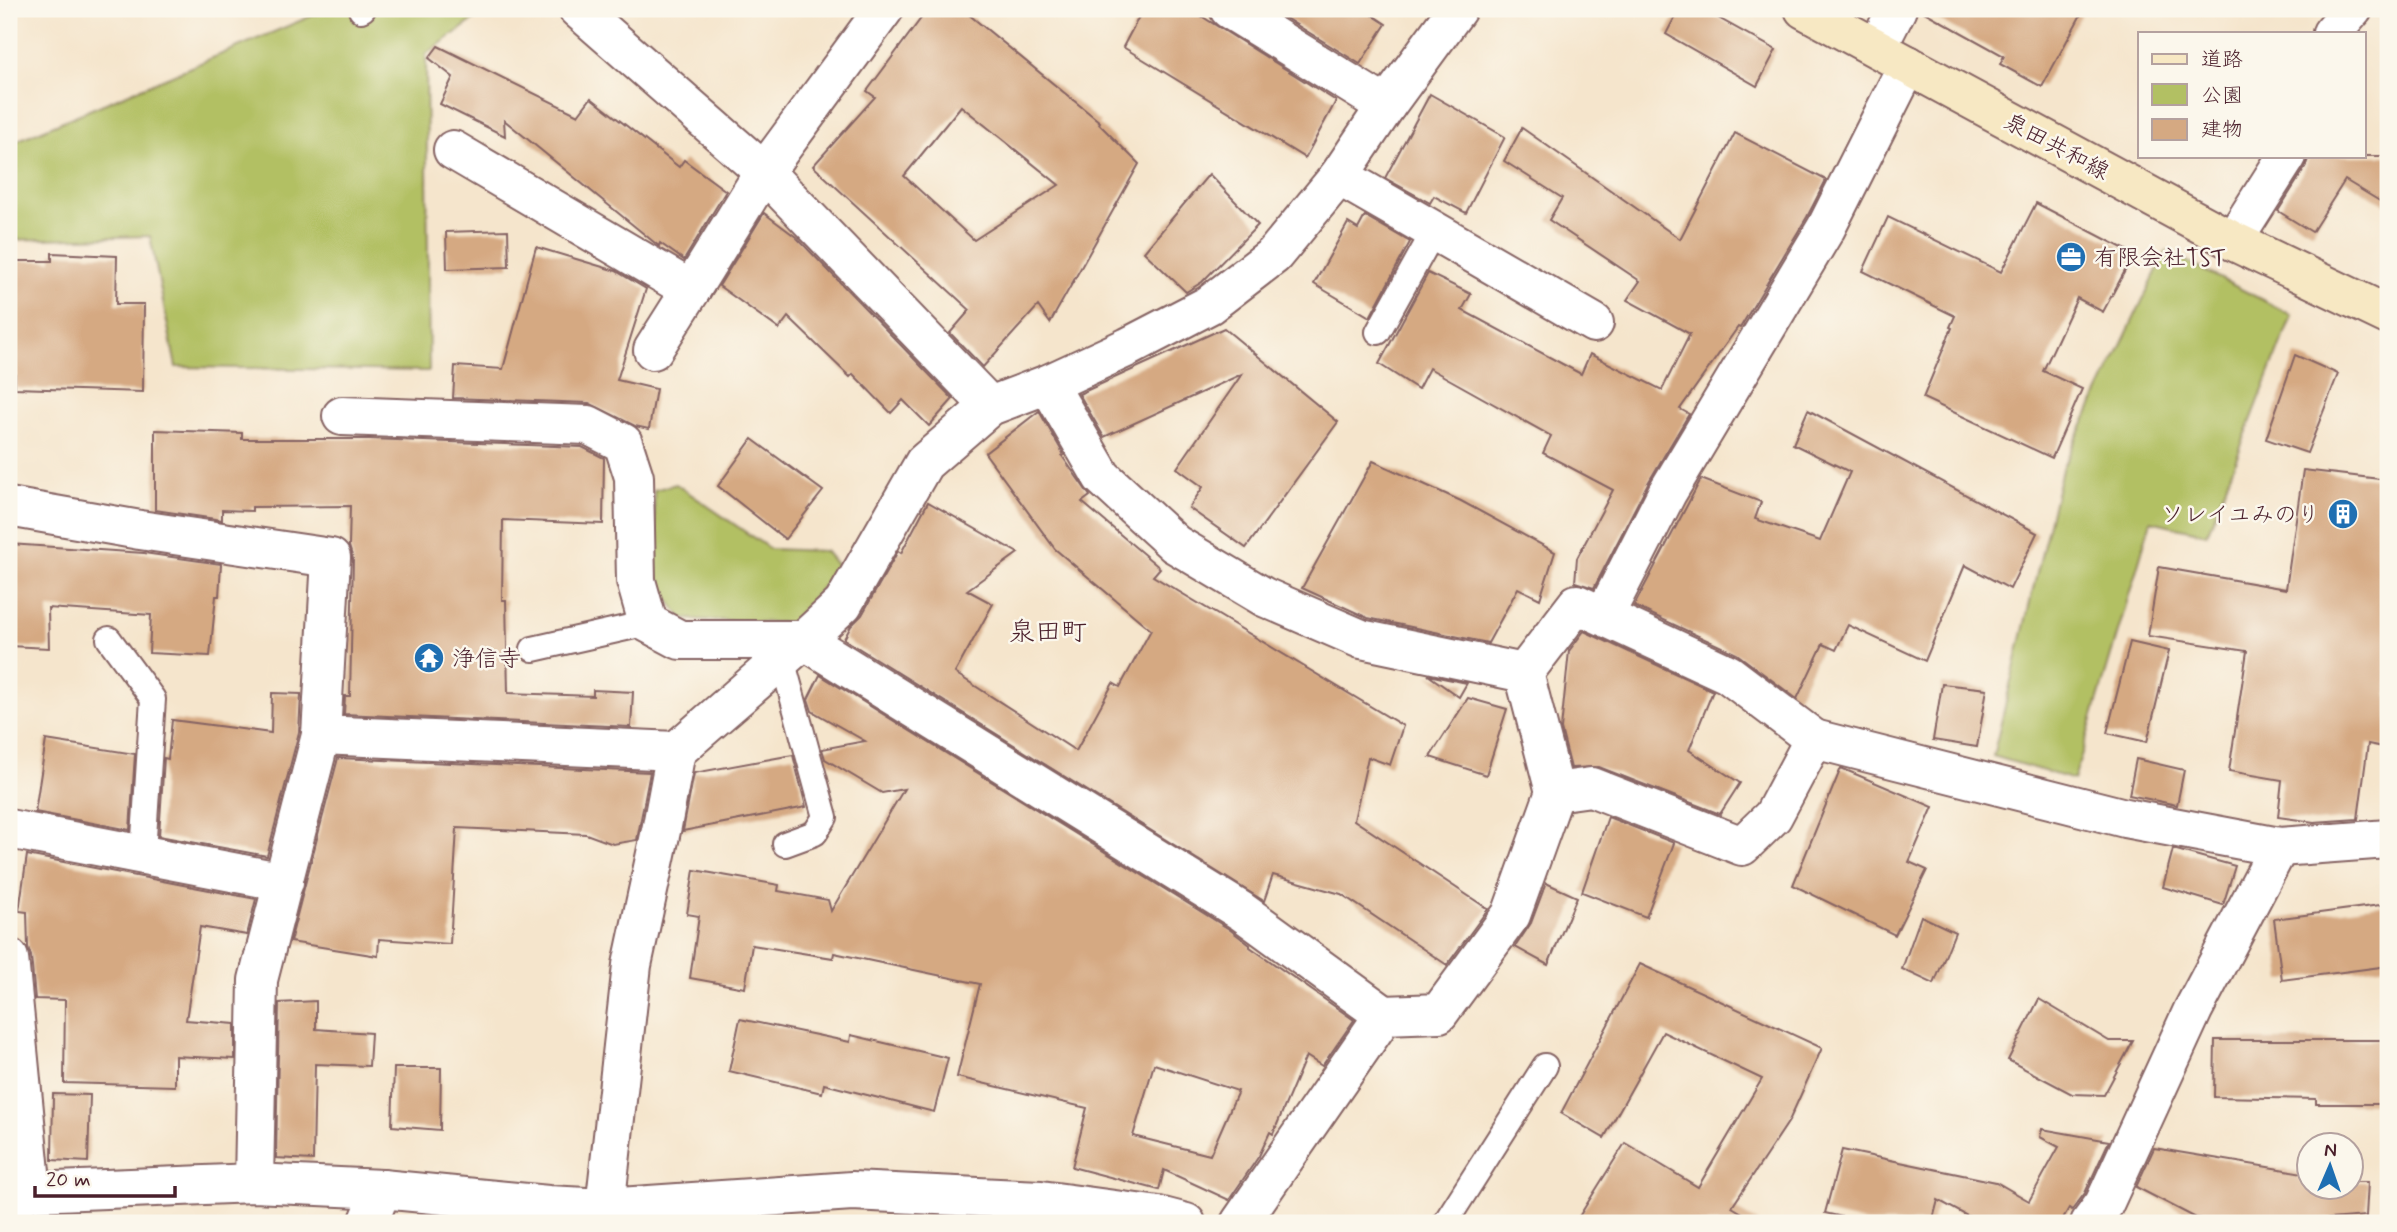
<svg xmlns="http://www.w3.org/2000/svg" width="2397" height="1232" font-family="Mynerve,'Klee One',sans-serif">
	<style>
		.green { fill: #b2c063; stroke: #7e7047; stroke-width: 2 }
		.building { fill: #d5a982; fill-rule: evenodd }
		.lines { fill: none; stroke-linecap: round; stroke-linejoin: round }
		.lane-casing { stroke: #866463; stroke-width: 28 }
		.street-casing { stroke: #866463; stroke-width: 42 }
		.secondary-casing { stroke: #866463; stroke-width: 42 }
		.lane { stroke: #fff; stroke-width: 24 }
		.street { stroke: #fff; stroke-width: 38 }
		.secondary { stroke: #f7e8c3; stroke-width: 38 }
		.labels { text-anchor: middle; stroke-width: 5; stroke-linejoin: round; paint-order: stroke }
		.street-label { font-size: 23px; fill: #4a1f2b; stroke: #fbf7ec }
		.poi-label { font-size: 23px; fill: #4a1f2b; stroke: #fbf7ec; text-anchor: start }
		.quarter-label { font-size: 26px; fill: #4a1f2b; stroke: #fbf7ec }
	</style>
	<rect width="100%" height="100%" fill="#fbf7ec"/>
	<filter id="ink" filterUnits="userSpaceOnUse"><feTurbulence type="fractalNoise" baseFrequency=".0143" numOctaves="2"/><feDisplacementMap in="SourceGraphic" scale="14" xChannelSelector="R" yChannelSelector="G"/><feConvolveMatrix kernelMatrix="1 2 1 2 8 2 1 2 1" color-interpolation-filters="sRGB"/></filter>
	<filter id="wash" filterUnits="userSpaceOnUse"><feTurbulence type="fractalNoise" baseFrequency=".00686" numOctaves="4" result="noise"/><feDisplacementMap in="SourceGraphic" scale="28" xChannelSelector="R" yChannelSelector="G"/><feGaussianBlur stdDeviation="1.57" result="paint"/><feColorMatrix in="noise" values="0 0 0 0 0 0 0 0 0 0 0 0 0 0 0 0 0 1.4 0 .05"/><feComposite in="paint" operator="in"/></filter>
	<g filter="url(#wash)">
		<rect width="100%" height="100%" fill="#f5e5cc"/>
		<!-- green -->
		<g class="green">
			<polygon points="328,9 489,9 426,54 429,371 176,367 150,236 9,240 9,144"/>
			<polygon points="2166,251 2292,315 2207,534 2151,521 2074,780 1993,756 2062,469"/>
			<polygon points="676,484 770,549 825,551 839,568 791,623 682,619 656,581 654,490"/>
		</g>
		<g id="blocks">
			<!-- building -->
			<g class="building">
				<path d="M 928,9 L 962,9 L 1100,122 L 1099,124 L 1139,164 L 1050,323 L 1038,306 L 983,367 L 950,333 L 970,310 L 813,166 L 875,97 L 867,91 ZM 961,106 L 1059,185 L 974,240 L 904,176 Z"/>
				<polygon points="1143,9 1190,9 1336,101 1305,158 1123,47"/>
				<polygon points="1281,9 1363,9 1386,24 1360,64 1279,14"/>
				<polygon points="1679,9 1702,9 1776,50 1757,86 1666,34"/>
				<polygon points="1919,9 2084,9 2042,87 2000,64 2004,56"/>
				<polygon points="438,46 578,115 591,98 679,167 684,160 726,191 684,260 660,243 659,246 655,243 504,120 505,136 440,104 453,77 429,58"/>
				<polygon points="1430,94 1505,137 1466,213 1434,196 1430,203 1385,178"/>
				<polygon points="1522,128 1680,239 1735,133 1826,180 1807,217 1740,328 1738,327 1680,409 1689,414 1648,483 1594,588 1575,582 1577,558 1613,490 1543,453 1551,436 1429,368 1418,389 1379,364 1428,273 1471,294 1462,310 1581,374 1590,354 1662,390 1690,334 1627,300 1640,281 1549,220 1562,198 1504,161"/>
				<polygon points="2309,156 2388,156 2388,206 2345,180 2312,232 2278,211 2305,168"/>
				<polygon points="1209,174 1258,225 1202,282 1186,292 1144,252"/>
				<polygon points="2036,203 2134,254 2103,312 2077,298 2043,371 2082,389 2052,458 1923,398 1952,328 1950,327 1955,316 1863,271 1888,217 2001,272"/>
				<polygon points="764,213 796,237 953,399 929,426 903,400 891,413 853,374 850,377 788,317 779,329 719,286"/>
				<polygon points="1365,216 1410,242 1370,317 1314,284 1348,223 1358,229"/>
				<polygon points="508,230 509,267 447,269 446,232"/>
				<polygon points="536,247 616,271 646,289 617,380 656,389 649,429 635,426 589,403 453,398 455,366 503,369"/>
				<polygon points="52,253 117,256 116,304 144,304 143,392 15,388 15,261 52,261"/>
				<polygon points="1224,328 1338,422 1246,548 1189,508 1203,487 1177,468 1242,374 1104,437 1079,394"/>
				<polygon points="2295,355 2338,374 2307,453 2266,439"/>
				<polygon points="1808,410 2037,533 2010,589 1965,565 1925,661 1848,625 1836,650 1823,644 1797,699 1737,654 1634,606 1701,479 1761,502 1755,519 1820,541 1850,472 1793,444"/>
				<polygon points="1039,411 1064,455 1062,456 1090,496 1082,502 1160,568 1153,576 1403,726 1390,765 1368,757 1354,820 1488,909 1447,965 1341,894 1273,875 1264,901 844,639 851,626 862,615 898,551 901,553 928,502 1018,553 967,590 993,604 955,673 1076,751 1113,683 1120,687 1151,630 1055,549 985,453"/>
				<polygon points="155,430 242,433 242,439 370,439 582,447 604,458 603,524 503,520 502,600 506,600 508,693 593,696 593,690 633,692 631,727 344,714 345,696 350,696 353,559 349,546 350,506 252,507 252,511 222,510 222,520 155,510"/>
				<polygon points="752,439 823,491 785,539 718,486"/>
				<polygon points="1373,461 1461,501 1555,552 1540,599 1518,588 1488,643 1368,618 1302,588"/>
				<polygon points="2303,470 2388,480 2388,748 2368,744 2358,819 2314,822 2278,817 2282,780 2229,771 2247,651 2148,636 2159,567 2286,589"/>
				<polygon points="9,544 144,553 221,564 219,596 216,596 210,656 149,653 151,615 48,608 49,648 9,646"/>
				<polygon points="1584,631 1713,691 1689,750 1740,783 1720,814 1599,767 1571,768 1561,729 1569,651"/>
				<polygon points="2130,642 2169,651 2147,742 2107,733"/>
				<path d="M 820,675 L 1229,929 L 1250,945 L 1250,947 L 1354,1020 L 1322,1066 L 1306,1056 L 1273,1134 L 1270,1132 L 1259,1156 L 1229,1200 L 1164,1170 L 1159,1190 L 1072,1167 L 1087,1108 L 957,1077 L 980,984 L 834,953 L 833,958 L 752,945 L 745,988 L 690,978 L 699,916 L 687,914 L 694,870 L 779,885 L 778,891 L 828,900 L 831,911 L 904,789 L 882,793 L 825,759 L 822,749 L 865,741 L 812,711 L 808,699 ZM 1154,1064 L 1238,1091 L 1210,1155 L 1133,1136 Z"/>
				<polygon points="1428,675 1467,683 1459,697"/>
				<polygon points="1942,684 1987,689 1977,747 1933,740"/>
				<polygon points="272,693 301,694 299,732 267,856 159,836 164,758 168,759 172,720 271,733"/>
				<polygon points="1468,698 1507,709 1486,775 1430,757"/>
				<polygon points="46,740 135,754 130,830 35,812"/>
				<polygon points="793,755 806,807 683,831 694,773"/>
				<polygon points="338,758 650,772 637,840 613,844 586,834 457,828 450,944 379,939 378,956 290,942"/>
				<polygon points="2136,759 2184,770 2177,805 2129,795"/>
				<polygon points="1841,768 1933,807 1909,862 1927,870 1895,935 1793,885"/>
				<polygon points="1608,817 1674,843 1646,917 1582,892"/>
				<polygon points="2173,849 2235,866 2223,905 2163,887"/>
				<polygon points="27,855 256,899 247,935 200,927 186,1020 235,1024 235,1059 175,1056 175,1086 64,1083 65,1000 35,999 31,956 28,947 27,912 19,911"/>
				<polygon points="1546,883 1577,897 1548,965 1515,947 1531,923"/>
				<polygon points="2388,904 2388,966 2282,980 2274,919"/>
				<polygon points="1921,916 1955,932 1934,984 1902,969"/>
				<polygon points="1640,964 1822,1048 1789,1121 1732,1207 1759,1223 1575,1223 1625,1143 1698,1187 1762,1079 1663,1032 1604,1138 1561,1113"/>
				<polygon points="2039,999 2109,1041 2133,1041 2104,1095 2072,1094 2008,1060"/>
				<polygon points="316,1001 316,1029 371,1033 369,1066 315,1064 313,1160 276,1158 279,1003"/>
				<polygon points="740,1019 850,1042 851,1035 948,1058 934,1112 824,1084 822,1093 729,1071"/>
				<polygon points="2215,1040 2388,1040 2388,1104 2316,1104 2316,1099 2214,1097"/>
				<polygon points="394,1068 441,1068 440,1130 392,1126"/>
				<polygon points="53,1094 90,1095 88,1162 52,1160"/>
				<polygon points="2042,1129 2109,1141 2085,1193 2072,1210 2069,1208 2062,1220 2068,1223 1980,1223 1938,1200 1932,1223 1868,1223 1825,1213 1842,1150 1996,1182 2029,1201 2059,1147 2040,1137"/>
				<polygon points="2154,1148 2309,1174 2309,1186 2351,1186 2351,1182 2368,1182 2366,1216 2280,1223 2226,1223 2196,1218 2136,1187"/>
			</g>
		</g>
	</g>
	<g filter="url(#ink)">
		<use href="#blocks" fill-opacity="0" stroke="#866463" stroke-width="2"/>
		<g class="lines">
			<!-- lane casing -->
			<g class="lane-casing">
				<g id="lane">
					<polyline points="361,10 363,9"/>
					<polyline points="1378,332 1434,231"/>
					<polyline points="109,639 153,699 143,853"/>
					<polyline points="533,649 648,623"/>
					<polyline points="782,659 825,817 815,833 785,844"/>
					<polyline points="1445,1223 1545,1066"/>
				</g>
			</g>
			<!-- street casing -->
			<g class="street-casing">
				<g id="street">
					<polyline points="884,9 764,172 990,406"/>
					<polyline points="1229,9 1386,106"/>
					<polyline points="2332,33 2353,9"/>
					<polyline points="1877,48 1897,9"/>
					<polyline points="453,150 691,290 764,172 578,9"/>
					<polyline points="1339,176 1594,323"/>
					<polyline points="2233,241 2287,156"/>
					<polyline points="653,350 691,290"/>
					<polyline points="1048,384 1102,477 1175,544 1264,597 1361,639 1524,673 1555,792"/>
					<polyline points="342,416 588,425 623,443 634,477 636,581 648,623 680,640 804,640 1241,911 1384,1015"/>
					<polyline points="9,507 140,530 331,558 321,735 676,751"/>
					<polyline points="1604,616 1667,493 1826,228 1908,65"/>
					<polyline points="1524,673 1577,604 1728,674 1814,739"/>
					<polyline points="9,829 284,882"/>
					<polyline points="9,958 32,1192 9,1201"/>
					<polyline points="254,1183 258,980 321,735"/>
					<polyline points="32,1192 254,1183 382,1189 548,1205 605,1208 852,1191 1041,1200 1159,1216 1186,1223"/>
					<polyline points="605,1208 632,965 662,826 676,751 804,640 843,604 924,463 990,406 1048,384 1128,347 1209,305 1274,255 1339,176 1386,106 1457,9"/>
					<polyline points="368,1223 382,1189"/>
					<polyline points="1240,1223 1384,1015 1439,1013 1511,915 1555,792 1591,787 1742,846 1773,816 1814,739 2125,818 2279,847 2388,839"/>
					<polyline points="2090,1223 2104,1204 2193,1010 2279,847"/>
				</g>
			</g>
			<!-- secondary casing -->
			<g class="secondary-casing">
				<polyline id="secondary" points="1804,9 2233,241 2388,315"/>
			</g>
			<!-- lane -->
			<use href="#lane" class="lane"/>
			<!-- street -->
			<use href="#street" class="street"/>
			<!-- secondary -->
			<use href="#secondary" class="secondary"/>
		</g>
	</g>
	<!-- icons -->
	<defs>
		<g id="office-disc" transform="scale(1.575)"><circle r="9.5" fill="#1f6fb2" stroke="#fbf7ec"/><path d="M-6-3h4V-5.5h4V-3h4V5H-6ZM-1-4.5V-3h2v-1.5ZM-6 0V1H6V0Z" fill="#fff"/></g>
		<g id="building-disc" transform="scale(1.575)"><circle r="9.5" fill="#1f6fb2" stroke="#fbf7ec"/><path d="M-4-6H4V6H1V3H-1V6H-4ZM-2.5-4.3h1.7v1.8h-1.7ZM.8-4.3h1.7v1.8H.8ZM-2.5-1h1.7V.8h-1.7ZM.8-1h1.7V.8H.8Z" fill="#fff"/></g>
		<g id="temple-disc" transform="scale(1.575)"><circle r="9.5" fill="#1f6fb2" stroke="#fbf7ec"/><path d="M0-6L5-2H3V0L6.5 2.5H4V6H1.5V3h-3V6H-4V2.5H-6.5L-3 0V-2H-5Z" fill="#fff"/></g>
	</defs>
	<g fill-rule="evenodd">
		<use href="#office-disc" x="2071" y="257"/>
		<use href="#building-disc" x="2343" y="514"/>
		<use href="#temple-disc" x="429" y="658"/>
	</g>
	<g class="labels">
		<!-- street labels -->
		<g class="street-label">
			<text transform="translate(2057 146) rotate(28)" y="8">泉田共和線</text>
		</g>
		<!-- poi labels -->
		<g class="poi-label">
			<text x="2094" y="265">有限会社TST</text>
			<text x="2320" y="522" text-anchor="end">ソレイユみのり</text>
			<text x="452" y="666">浄信寺</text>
		</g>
		<!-- quarter labels -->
		<g class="quarter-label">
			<text x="1048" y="640">泉田町</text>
		</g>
	</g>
	<!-- margin -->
	<rect width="2397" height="1232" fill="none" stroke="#fbf7ec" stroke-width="35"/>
	<!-- legend -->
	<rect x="2138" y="32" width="228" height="126" fill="#fbf7ec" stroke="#b4a19f" stroke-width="2"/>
	<rect x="2152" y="54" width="35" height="10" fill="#f7e8c3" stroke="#b4a19f" stroke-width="2"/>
	<text x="2201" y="66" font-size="21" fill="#4a1f2b">道路</text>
	<rect x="2152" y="84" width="35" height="21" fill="#b2c063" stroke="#b4a19f" stroke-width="2"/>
	<text x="2201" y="102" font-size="21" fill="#4a1f2b">公園</text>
	<rect x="2152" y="119" width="35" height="21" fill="#d5a982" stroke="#b4a19f" stroke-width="2"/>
	<text x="2201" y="136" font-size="21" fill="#4a1f2b">建物</text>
	<!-- north arrow -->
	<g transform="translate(2330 1166) rotate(2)"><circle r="33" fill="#fbf7ec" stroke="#b4a19f" stroke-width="2"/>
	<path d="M0-5L12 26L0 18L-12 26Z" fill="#1f6fb2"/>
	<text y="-10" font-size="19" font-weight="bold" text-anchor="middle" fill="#4a1f2b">N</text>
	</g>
	<!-- scale -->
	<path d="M35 1186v10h140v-10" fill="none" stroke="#4a1f2b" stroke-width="3.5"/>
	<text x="46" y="1186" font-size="21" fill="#4a1f2b" stroke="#fbf7ec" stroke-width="5" paint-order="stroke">20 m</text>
</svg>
